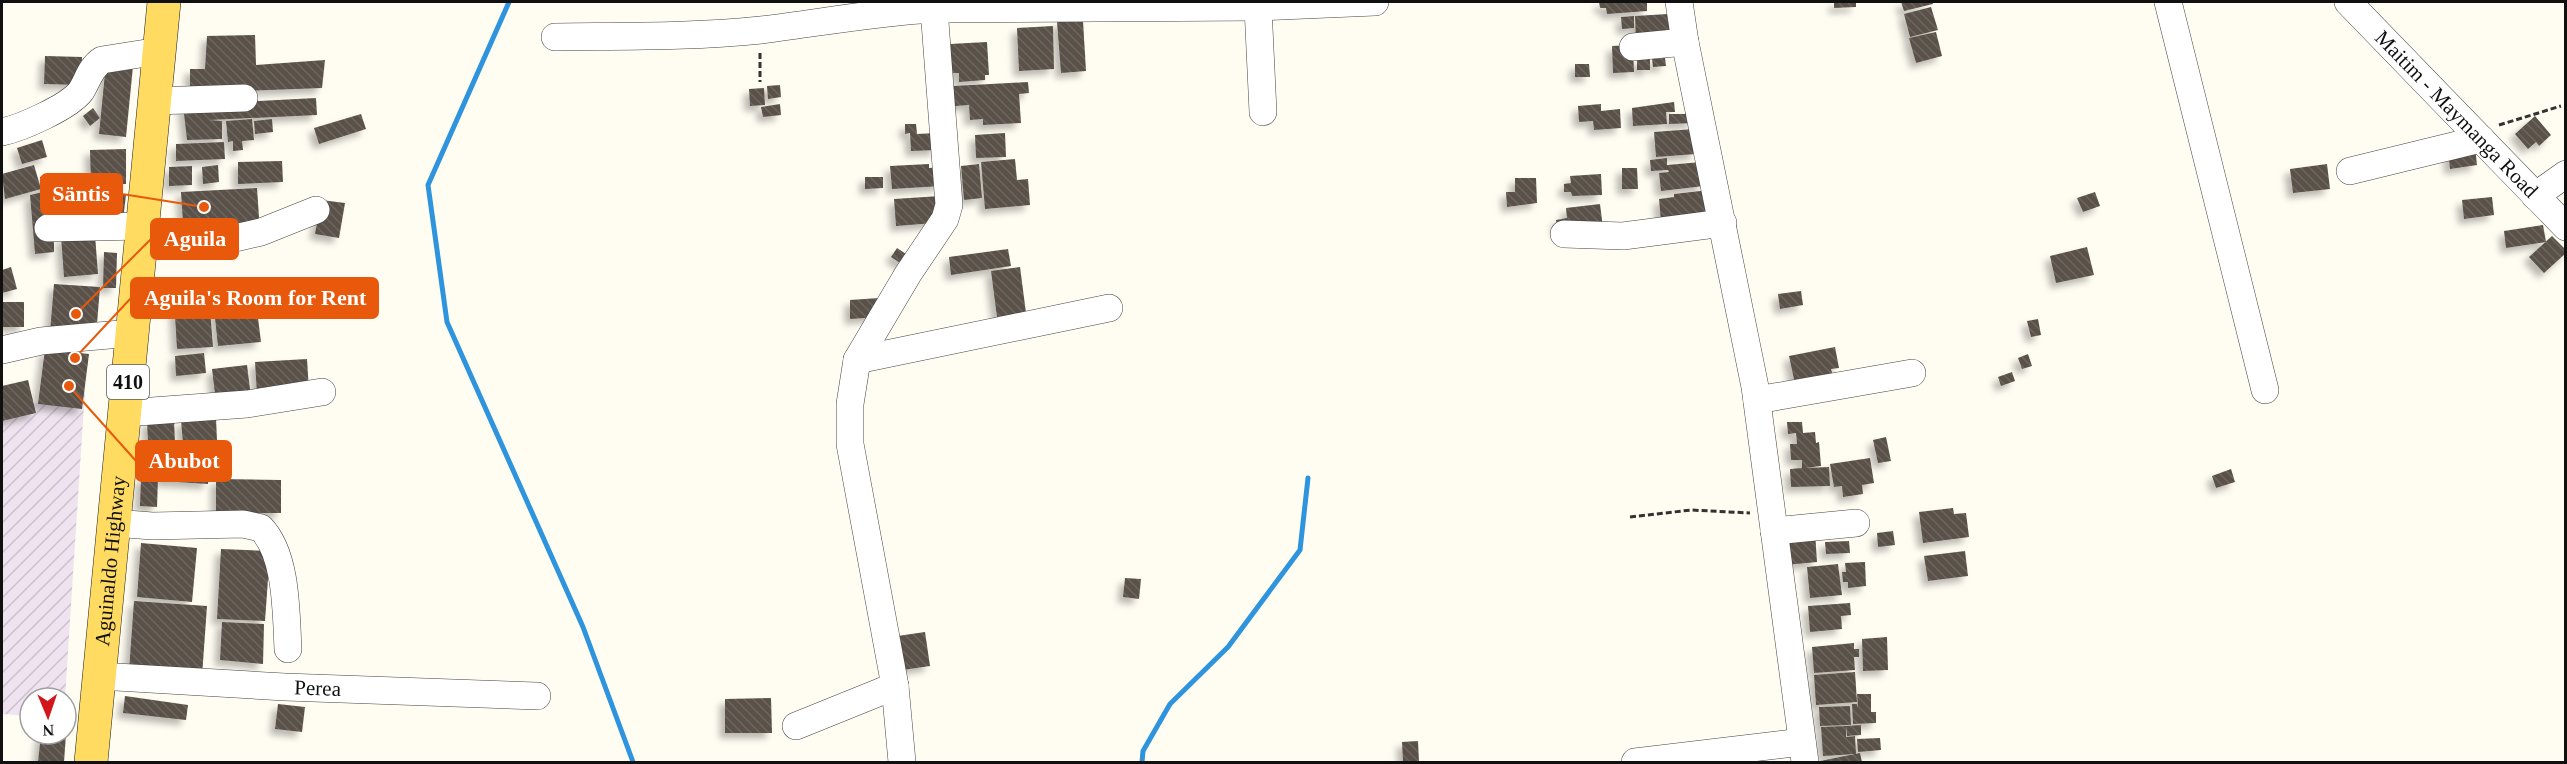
<svg xmlns="http://www.w3.org/2000/svg" width="2567" height="764" font-family="'Times New Roman',serif">
	<style>
		.industrial { fill: url(#industrial-furrows) }
		.lines { fill: none; stroke-linecap: round; stroke-linejoin: round }
		.stream { stroke: #2e94dd; stroke-width: 5 }
		.building { fill: url(#building-back-hatch); filter: url(#shadow) }
		.minor-casing { stroke: #434343; stroke-width: 28 }
		.major-casing { stroke: #212121; stroke-width: 34 }
		.path { stroke: #323232; stroke-width: 3; stroke-dasharray: 6 3; stroke-linecap: butt }
		.minor { stroke: #fff; stroke-width: 27 }
		.major { stroke: #ffdb62; stroke-width: 33 }
		.labels { text-anchor: middle; stroke-width: 6; stroke-linejoin: round; paint-order: stroke }
		.shield { fill: #fff; stroke: #585858; stroke-width: 1.5 }
		.shield-label { font-size: 20px; font-weight: bold; fill: #101010 }
		.street-label { font-size: 21px; fill: #101010; stroke: #fff }
		.leader { fill: none; stroke: #e8590c; stroke-width: 2 }
		.callout-dot { fill: #e8590c; stroke: #fff; stroke-width: 2 }
		.callout { fill: #e8590c; stroke: #e8590c; stroke-width: 2 }
		.callout-label { font-size: 22px; text-anchor: middle; font-weight: bold; fill: #fff }
	</style>
	<defs>
		<pattern id="industrial-furrows" width="10" height="10" patternUnits="userSpaceOnUse" patternTransform="scale(1.5)"><rect width="10" height="10" fill="#eee3ef"/><path d="M-1 1l2-2M0 10L10 0M9 11l2-2" fill="none" stroke="#cbc2cc"/></pattern>
		<pattern id="building-back-hatch" width="6" height="6" patternUnits="userSpaceOnUse" patternTransform="scale(1.5)"><rect width="6" height="6" fill="#5a514a"/><path d="M-1 5l2 2M0 0l6 6M5-1l2 2" fill="none" stroke="#6d6560"/></pattern>
		<filter id="shadow"><feDropShadow dx="-5.5" dy="5.5" stdDeviation="3" flood-color="#0004"/></filter>
	</defs>
	<rect width="100%" height="100%" fill="#fffdf2"/>
	<!-- industrial -->
	<polygon class="industrial" points="85,390 65,698 30,698 30,716 2,714 2,412"/>
	<g class="lines">
		<!-- stream -->
		<g class="stream">
			<polyline points="509,2 428,185 447,322 583,627 633,762"/>
			<polyline points="1142,762 1143,751 1170,704 1228,647 1300,550 1308,478"/>
		</g>
	</g>
	<!-- building -->
	<g class="building">
		<polygon points="1599,2 1647,2 1647,11 1607,14 1606,8 1600,8"/>
		<polygon points="1834,2 1856,2 1856,7 1834,8"/>
		<polygon points="1901,2 1932,2 1933,4 1904,11"/>
		<polygon points="1931,7 1938,30 1910,37 1904,14"/>
		<polygon points="1668,14 1679,30 1669,30 1670,40 1636,42 1635,16"/>
		<polygon points="1634,16 1634,28 1622,29 1621,17"/>
		<polygon points="1083,21 1086,71 1061,73 1057,22"/>
		<polygon points="1053,26 1054,69 1019,71 1017,28"/>
		<polygon points="1936,32 1942,56 1916,63 1909,38"/>
		<polygon points="255,35 256,65 325,60 322,88 190,93 190,69 205,69 207,36"/>
		<polygon points="987,42 989,75 985,75 985,80 959,82 959,73 952,73 950,44"/>
		<polygon points="1633,45 1634,72 1613,73 1612,46"/>
		<polygon points="45,56 82,57 81,85 44,84"/>
		<polygon points="1665,58 1666,66 1653,67 1652,59"/>
		<polygon points="1650,59 1650,70 1637,70 1637,60"/>
		<polygon points="106,63 133,66 126,137 99,134"/>
		<polygon points="1575,64 1589,64 1590,77 1575,77"/>
		<polygon points="1028,82 1029,93 1019,94 1021,123 983,125 983,119 970,120 969,105 955,106 953,86"/>
		<polygon points="780,85 781,97 768,99 767,86"/>
		<polygon points="764,88 765,105 750,106 749,89"/>
		<polygon points="316,98 317,115 209,120 222,121 222,139 187,140 183,105"/>
		<polygon points="1674,102 1675,112 1666,112 1667,124 1633,126 1632,108"/>
		<polygon points="780,104 781,115 763,117 761,107"/>
		<polygon points="1601,104 1601,111 1620,109 1621,128 1594,130 1593,121 1579,122 1578,106"/>
		<polygon points="93,108 100,118 90,126 83,116"/>
		<polygon points="1685,108 1696,123 1669,124 1669,114 1685,114"/>
		<polygon points="361,114 366,129 319,144 314,128"/>
		<polygon points="2535,116 2551,135 2539,146 2536,142 2528,149 2515,134"/>
		<polygon points="252,119 254,140 242,141 243,150 233,151 233,141 228,142 226,121"/>
		<polygon points="272,119 273,132 255,134 254,121"/>
		<polygon points="905,124 916,124 917,134 937,133 937,150 911,151 910,133 905,134"/>
		<polygon points="1694,129 1696,154 1656,157 1654,132"/>
		<polygon points="1005,133 1006,157 976,158 975,135"/>
		<polygon points="42,140 47,157 22,164 17,148"/>
		<polygon points="224,142 225,159 176,161 176,144"/>
		<polygon points="2475,147 2477,165 2450,169 2448,151"/>
		<polygon points="126,149 126,184 91,185 90,150"/>
		<polygon points="1667,158 1667,165 1701,162 1704,186 1661,191 1659,173 1669,172 1668,170 1651,171 1650,160"/>
		<polygon points="1015,159 1017,180 1028,179 1030,205 985,209 981,162"/>
		<polygon points="282,161 283,182 238,184 238,162"/>
		<polygon points="929,164 929,168 940,167 941,186 892,189 890,166"/>
		<polygon points="979,164 982,198 964,200 961,166"/>
		<polygon points="2327,164 2330,189 2293,193 2290,169"/>
		<polygon points="34,165 41,189 5,199 2,174"/>
		<polygon points="218,165 219,182 203,184 202,167"/>
		<polygon points="192,166 192,185 169,186 169,167"/>
		<polygon points="1622,168 1637,168 1638,189 1622,189"/>
		<polygon points="61,173 62,184 53,186 54,204 43,205 46,235 54,234 54,252 35,254 30,195 43,192 40,177"/>
		<polygon points="1601,174 1602,195 1572,196 1571,192 1564,192 1564,184 1571,183 1570,176"/>
		<polygon points="865,177 883,177 883,188 865,189"/>
		<polygon points="1515,178 1536,178 1537,203 1507,207 1506,192 1515,192"/>
		<polygon points="91,187 93,218 58,220 57,189"/>
		<polygon points="257,188 260,232 184,237 181,192"/>
		<polygon points="1709,190 1712,216 1661,222 1659,199 1674,197 1674,194"/>
		<polygon points="2095,192 2100,206 2083,212 2077,198"/>
		<polygon points="109,193 126,195 123,220 107,219"/>
		<polygon points="940,196 934,223 896,226 894,199"/>
		<polygon points="2492,197 2494,215 2464,219 2462,200"/>
		<polygon points="321,200 345,203 339,238 315,234"/>
		<polygon points="1600,204 1603,228 1558,233 1556,220 1567,218 1566,208"/>
		<polygon points="2543,225 2546,242 2506,248 2504,231"/>
		<polygon points="95,235 98,274 64,277 61,237"/>
		<polygon points="2552,236 2566,250 2566,253 2544,273 2529,257"/>
		<polygon points="2087,247 2094,275 2056,283 2050,256"/>
		<polygon points="897,248 912,258 906,267 891,257"/>
		<polygon points="1008,249 1011,266 951,275 949,257"/>
		<polygon points="104,252 117,253 116,288 103,288"/>
		<polygon points="11,267 17,289 2,293 2,270"/>
		<polygon points="1020,267 1026,313 997,317 991,271"/>
		<polygon points="54,284 100,287 96,336 50,332"/>
		<polygon points="1801,291 1803,305 1780,309 1778,294"/>
		<polygon points="255,294 261,342 218,346 213,299"/>
		<polygon points="209,297 213,347 177,349 174,299"/>
		<polygon points="879,298 880,317 850,319 850,300"/>
		<rect x="2" y="302" width="22" height="25"/>
		<polygon points="2038,319 2041,335 2031,337 2027,321"/>
		<polygon points="1835,347 1839,368 1831,369 1833,376 1795,384 1789,356"/>
		<polygon points="45,349 89,354 82,409 38,404"/>
		<polygon points="204,353 206,373 176,376 175,356"/>
		<polygon points="2028,354 2032,366 2022,369 2018,358"/>
		<polygon points="307,359 309,391 257,394 255,362"/>
		<polygon points="247,365 251,397 216,402 212,369"/>
		<polygon points="2012,372 2015,381 2001,386 1998,377"/>
		<polygon points="28,380 36,413 2,421 2,386"/>
		<polygon points="216,418 217,441 183,443 181,421"/>
		<polygon points="174,420 175,442 148,443 147,421"/>
		<polygon points="1787,422 1802,422 1803,433 1815,432 1816,443 1819,442 1821,466 1805,468 1829,467 1830,486 1791,487 1790,469 1802,468 1802,460 1791,460 1790,444 1797,444 1796,433 1788,434"/>
		<polygon points="1886,437 1891,461 1878,463 1873,440"/>
		<polygon points="164,443 211,446 208,484 161,481"/>
		<polygon points="1870,458 1874,483 1862,485 1863,494 1843,497 1842,486 1834,487 1830,464"/>
		<polygon points="2231,469 2235,482 2216,488 2212,476"/>
		<polygon points="141,477 158,478 157,507 140,506"/>
		<polygon points="216,479 281,480 281,513 216,513"/>
		<polygon points="1953,508 1954,514 1966,513 1969,537 1923,543 1919,512"/>
		<polygon points="1893,531 1895,545 1878,547 1877,533"/>
		<polygon points="1815,532 1817,562 1785,565 1783,535"/>
		<polygon points="1849,541 1850,553 1826,554 1825,542"/>
		<polygon points="141,543 197,548 192,602 137,597"/>
		<polygon points="221,549 270,551 265,621 217,619"/>
		<polygon points="1965,551 1968,576 1928,581 1924,556"/>
		<polygon points="1865,562 1866,586 1848,588 1848,582 1843,582 1842,572 1846,572 1845,563"/>
		<polygon points="1838,564 1842,595 1810,598 1807,567"/>
		<polygon points="1125,578 1141,579 1139,599 1123,597"/>
		<polygon points="134,601 207,606 202,676 129,671"/>
		<polygon points="1850,603 1851,615 1841,616 1842,629 1810,632 1808,606"/>
		<polygon points="222,622 264,624 263,664 220,660"/>
		<polygon points="925,632 930,666 896,671 891,637"/>
		<polygon points="1887,637 1888,670 1863,671 1862,639"/>
		<polygon points="1854,643 1854,649 1859,649 1859,657 1854,657 1855,670 1814,673 1812,647"/>
		<polygon points="1855,672 1857,702 1816,705 1814,675"/>
		<polygon points="1857,694 1871,694 1871,712 1876,712 1876,723 1853,724 1852,704 1857,704 1858,708"/>
		<polygon points="125,696 188,705 186,720 123,713"/>
		<polygon points="771,698 772,733 725,733 725,699"/>
		<polygon points="278,704 305,707 302,732 275,729"/>
		<polygon points="1850,706 1851,725 1820,726 1819,707"/>
		<polygon points="1861,725 1861,735 1847,736 1846,726"/>
		<polygon points="1846,726 1846,737 1855,736 1856,754 1823,756 1821,727"/>
		<polygon points="41,734 66,734 64,762 38,762"/>
		<polygon points="1880,738 1881,750 1858,752 1857,739"/>
		<polygon points="1418,741 1419,762 1403,762 1402,742"/>
		<polygon points="1860,753 1862,762 1820,762 1820,761"/>
	</g>
	<g class="lines">
		<!-- minor casing -->
		<g class="minor-casing">
			<g id="minor">
				<polyline points="1679,2 1685,42 1755,387 1805,762"/>
				<polyline points="2168,2 2265,390"/>
				<path id="s1" d="M 2348,2 L 2566,227"/>
				<polyline points="1258,7 1263,112"/>
				<path d="M 555,37 C 624,36 693,37 761,30 C 819,23 876,12 934,9 L 1258,7 L 1375,2"/>
				<polyline points="1633,47 1685,42"/>
				<polyline points="156,101 244,98"/>
				<path d="M 2,132 C 21,128 69,107 81,91 C 88,80 90,68 102,60 L 159,51"/>
				<polyline points="2350,171 2481,139"/>
				<polyline points="2535,196 2566,174"/>
				<polyline points="48,228 142,226"/>
				<polyline points="1564,234 1623,236 1723,223"/>
				<polyline points="141,241 222,241 261,232 316,210"/>
				<polyline points="2,350 41,341 132,333"/>
				<polyline points="857,360 1109,308"/>
				<polyline points="1757,400 1912,373"/>
				<polyline points="125,413 247,404 322,392"/>
				<path d="M 114,523 L 152,526 L 243,524 L 261,528 C 287,555 286,612 288,649"/>
				<polyline points="1774,531 1856,523"/>
				<path id="s2" d="M 99,676 L 285,687 L 537,696"/>
				<polyline points="796,726 895,686"/>
				<polyline points="902,762 895,686 850,444 850,404 857,360 908,274 945,219 949,205 934,9"/>
				<polyline points="1635,762 1802,742"/>
			</g>
		</g>
		<!-- major casing -->
		<g class="major-casing">
			<g id="major">
				<path id="s3" d="M 91,762 L 164,2"/>
			</g>
		</g>
		<!-- path -->
		<g class="path">
			<polyline points="760,53 760,82"/>
			<polyline points="2499,125 2561,106"/>
			<polyline points="1630,517 1691,510 1750,513"/>
		</g>
		<!-- minor -->
		<use href="#minor" class="minor"/>
		<!-- major -->
		<use href="#major" class="major"/>
	</g>
	<g class="labels">
		<!-- shield labels -->
		<rect class="shield" x="107" y="365" width="42" height="34" rx="4.5"/>
		<g class="shield-label">
			<text x="128" y="389">410</text>
		</g>
		<!-- street labels -->
		<g class="street-label">
			<text dy="7" stroke="none"><textPath href="#s1" startOffset="156">Maitim - Maymanga Road</textPath></text>
			<text dy="7" stroke="none"><textPath href="#s3" startOffset="202">Aguinaldo Highway</textPath></text>
			<text dy="7" stroke="none"><textPath href="#s2" startOffset="219">Perea</textPath></text>
		</g>
	</g>
	<!-- callouts -->
	<path class="leader" d="M204 207L122 194M76 314L151 239M75 358L131 298M69 386L136 461"/>
	<g class="callout-dot">
		<circle cx="204" cy="207" r="6"/>
		<circle cx="76" cy="314" r="6"/>
		<circle cx="75" cy="358" r="6"/>
		<circle cx="69" cy="386" r="6"/>
	</g>
	<g class="callout">
		<rect x="41" y="174" width="81" height="40" rx="6"/>
		<rect x="151" y="219" width="87" height="40" rx="6"/>
		<rect x="131" y="278" width="247" height="40" rx="6"/>
		<rect x="136" y="441" width="95" height="40" rx="6"/>
	</g>
	<g class="callout-label">
		<text x="81" y="201">Säntis</text>
		<text x="195" y="246">Aguila</text>
		<text x="255" y="305">Aguila's Room for Rent</text>
		<text x="184" y="468">Abubot</text>
	</g>
	<!-- border -->
	<rect width="2567" height="764" fill="none" stroke="#101010" stroke-width="6"/>
	<!-- north arrow -->
	<g transform="translate(48 716) rotate(178)"><circle r="28" fill="#ffffff" stroke="#9f9f9f" stroke-width="1.5"/>
	<path d="M0-4.5L10 22L0 15L-10 22Z" fill="#d1161c"/>
	<text y="-9" font-size="16" font-weight="bold" text-anchor="middle" fill="#101010">N</text>
	</g>
</svg>
